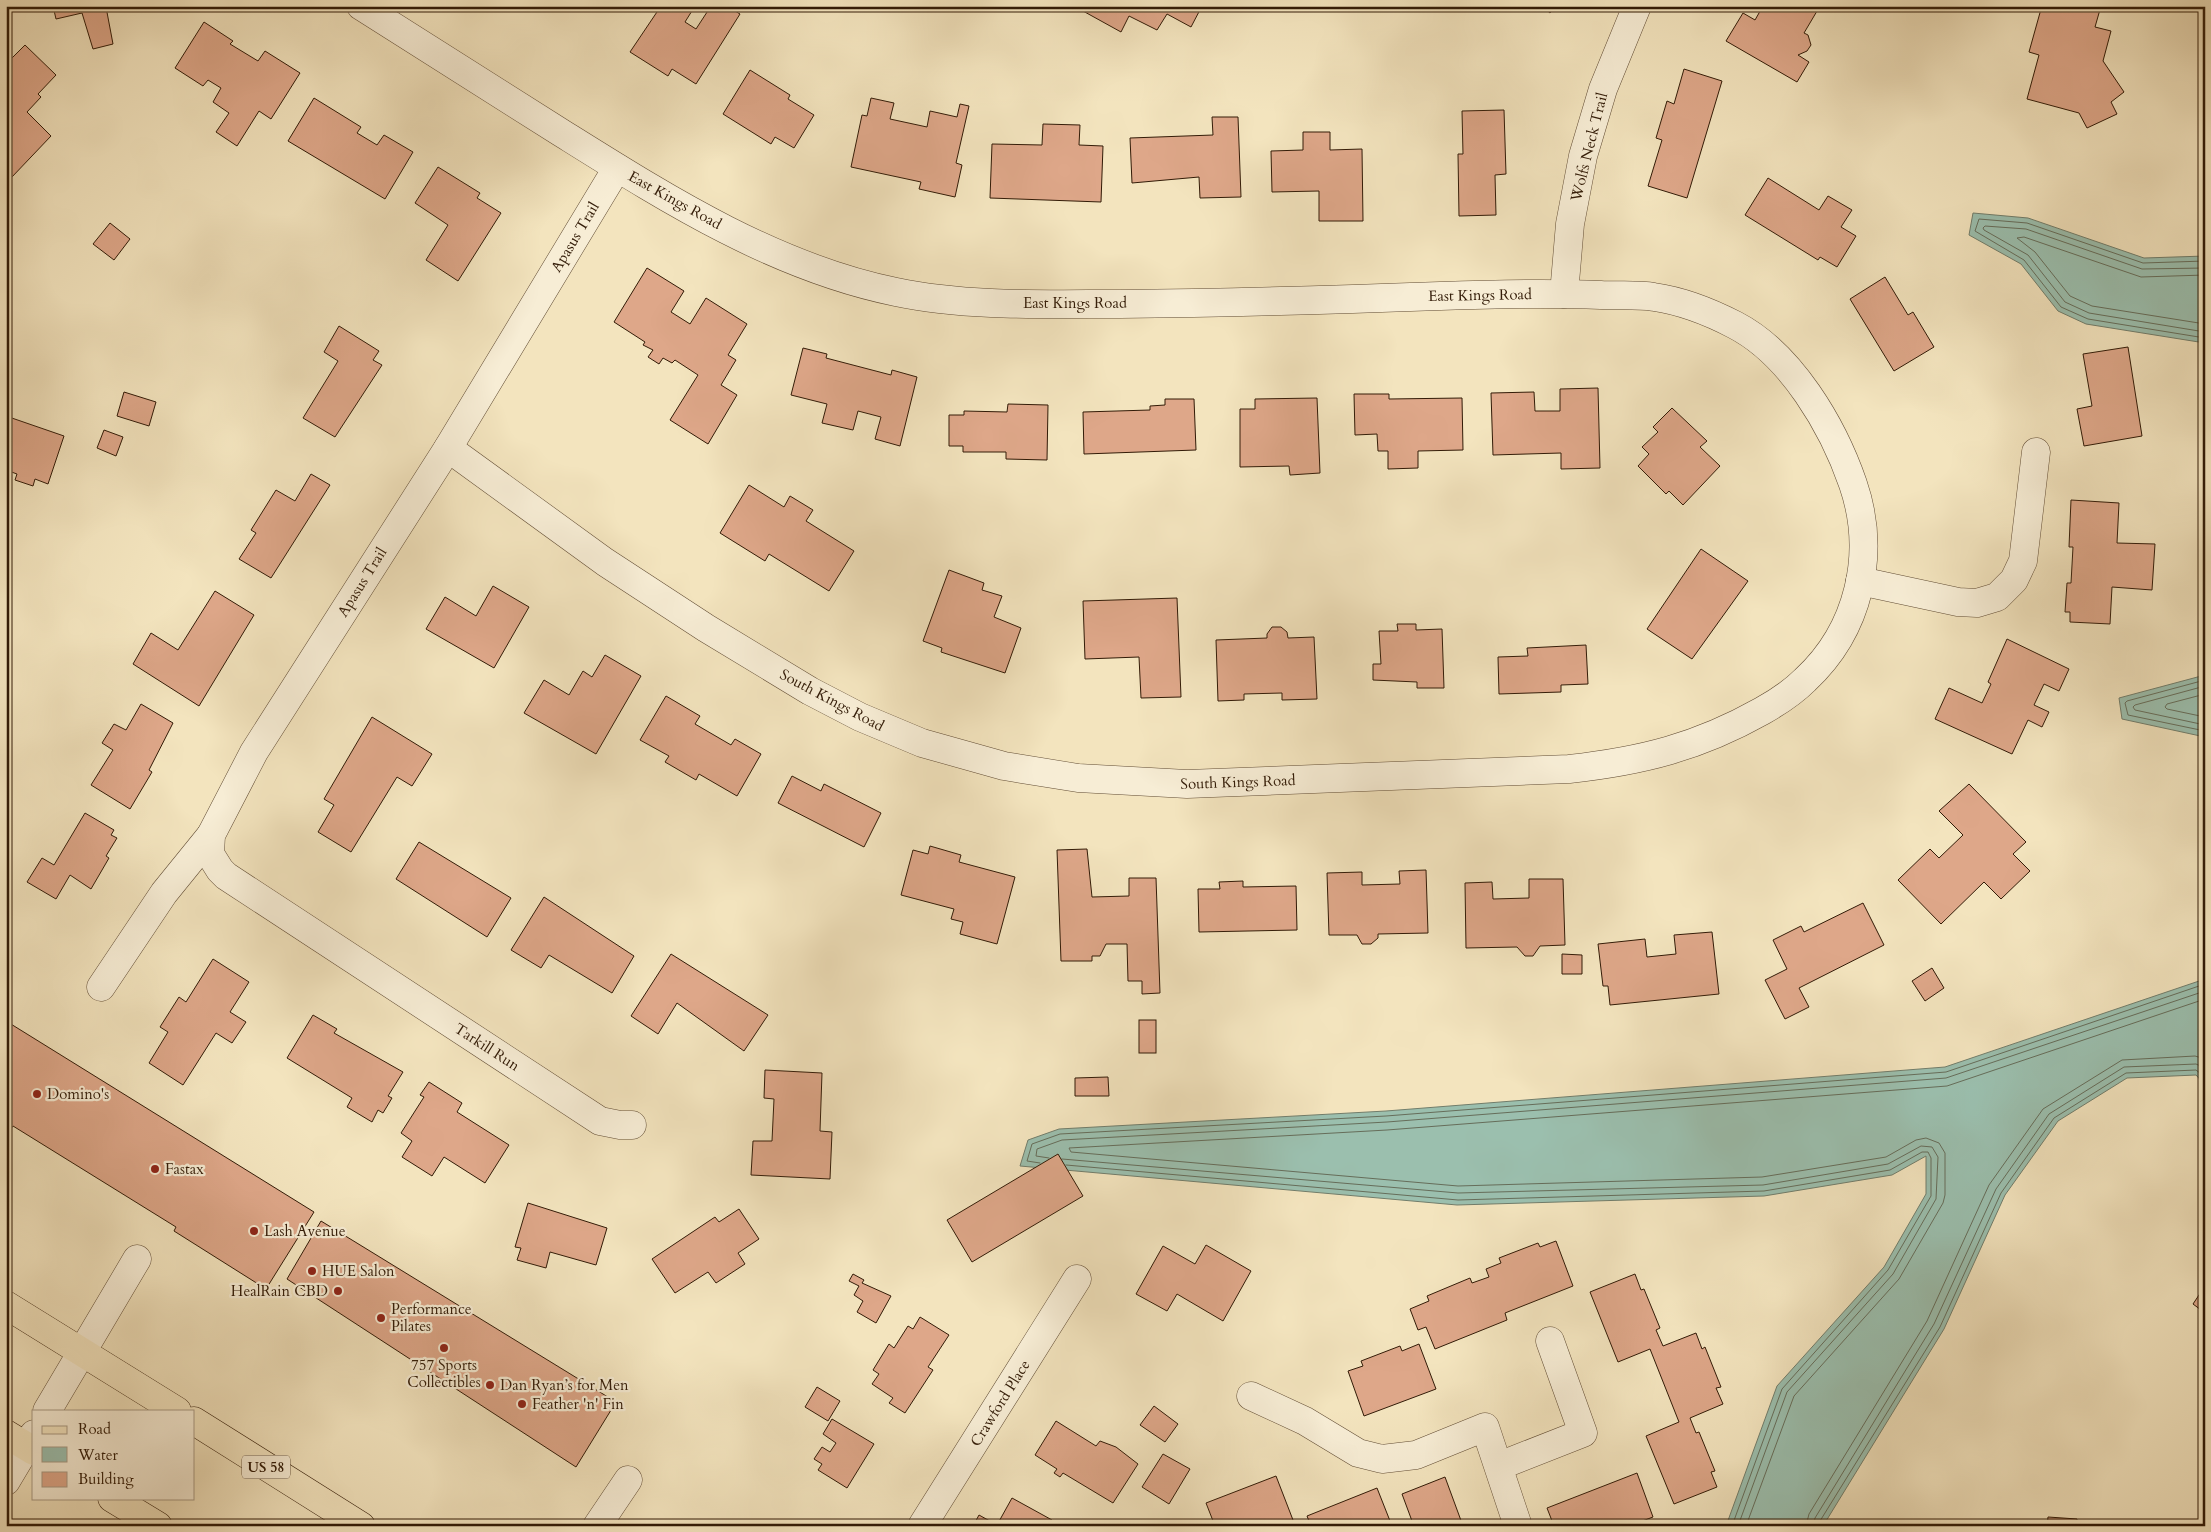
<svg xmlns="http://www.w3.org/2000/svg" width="2211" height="1532" font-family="Cardo,serif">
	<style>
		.water { fill: #9bbfae; stroke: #717d6b }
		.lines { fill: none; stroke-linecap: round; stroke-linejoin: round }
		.shore { stroke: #666d5a; stroke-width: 1 }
		.building { fill: #dea789; stroke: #321b07 }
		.minor-casing { stroke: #624d35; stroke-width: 29 }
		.major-casing { stroke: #321b07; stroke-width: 29 }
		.minor { stroke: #f7edd5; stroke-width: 28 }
		.major { stroke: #f3e4be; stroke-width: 28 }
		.poi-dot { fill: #8f2418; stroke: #f7edd5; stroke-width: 2 }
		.labels { text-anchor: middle; stroke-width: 4.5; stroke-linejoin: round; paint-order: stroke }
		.shield { fill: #f7edd5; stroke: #6d5a45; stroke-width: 1 }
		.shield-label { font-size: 14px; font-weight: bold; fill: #321b07 }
		.street-label { font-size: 15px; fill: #321b07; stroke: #f7edd5 }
		.poi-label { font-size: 15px; fill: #321b07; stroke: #f7edd5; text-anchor: start }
	</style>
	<rect width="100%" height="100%" fill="#f3e4be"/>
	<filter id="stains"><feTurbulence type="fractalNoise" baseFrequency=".004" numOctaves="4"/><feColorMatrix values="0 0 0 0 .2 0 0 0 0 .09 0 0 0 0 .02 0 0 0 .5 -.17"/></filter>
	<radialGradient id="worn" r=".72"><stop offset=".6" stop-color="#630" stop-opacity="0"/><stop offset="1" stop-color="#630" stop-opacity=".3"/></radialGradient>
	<!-- water -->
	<g class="water">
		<polygon points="1973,213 2028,218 2144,258 2205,256 2205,343 2086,324 2058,311 2021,264 1969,235"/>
		<polygon points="2205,675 2205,737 2122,719 2119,698"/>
		<polygon points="2205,979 2205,1085 2196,1075 2127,1078 2058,1121 2005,1195 1944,1329 1823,1526 1726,1526 1777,1386 1884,1267 1926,1194 1926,1156 1892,1175 1764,1196 1457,1205 1020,1166 1028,1140 1059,1129 1386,1111 1945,1067"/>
	</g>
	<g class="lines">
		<!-- shore -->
		<g class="shore">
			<polyline points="2205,261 2143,263 2027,223 1979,219 1975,231 2024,260 2061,307 2088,319 2205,338"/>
			<polyline points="2205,268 2142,269 2026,229 1985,226 1983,228 1984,230 2028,255 2065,302 2089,313 2205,332"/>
			<polyline points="2205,275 2141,277 2024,237 2017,238 2035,252 2070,296 2092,306 2205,324"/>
			<polyline points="2205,680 2127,701 2125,703 2128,715 2205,731"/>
			<polyline points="2205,686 2135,705 2133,707 2135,710 2205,725"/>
			<polyline points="2205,694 2167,704 2165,707 2167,709 2205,717"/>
			<polyline points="1049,1158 1036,1156 1037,1149 1062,1140 1387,1122 1946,1078 2205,991"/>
			<polyline points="1062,1159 1458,1193 1763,1185 1888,1164 1921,1146 1932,1147 1938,1157 1936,1199 1893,1274 1787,1392 1738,1526"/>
			<polyline points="1040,1163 1027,1161 1032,1144 1060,1134 1386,1116 1946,1072 2205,984"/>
			<polyline points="1066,1165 1458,1200 1764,1191 1890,1170 1922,1152 1928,1152 1931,1158 1931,1196 1888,1270 1782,1389 1732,1526"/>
			<polyline points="1746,1526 1794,1396 1899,1279 1943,1203 1945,1195 1945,1153 1939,1143 1926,1138 1916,1140 1886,1157 1762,1177 1458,1186 1071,1152 1069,1148 1387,1130 1947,1086 2205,999"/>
			<polyline points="1806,1526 1809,1514 1927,1321 1989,1185 2043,1109 2122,1060 2195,1056 2205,1059"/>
			<polyline points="1813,1526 1815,1518 1934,1324 1996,1189 2049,1114 2124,1067 2196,1064 2205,1068"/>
			<polyline points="1820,1526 1820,1521 1940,1327 2001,1193 2054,1118 2126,1073 2196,1070 2205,1077"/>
		</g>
	</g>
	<!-- building -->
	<g class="building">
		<polygon points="53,6 107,6 106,7 113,44 93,49 82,13 56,19"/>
		<polygon points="661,6 695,6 685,22 696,29 711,6 713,9 715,6 727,6 740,14 696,84 672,69 668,76 630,52"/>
		<polygon points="1086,6 1202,6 1191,27 1167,14 1157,30 1129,16 1121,32 1083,11"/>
		<polygon points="1542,6 1556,6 1550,13"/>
		<polygon points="1763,6 1820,6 1804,33 1808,35 1811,45 1807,51 1798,55 1809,62 1797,82 1726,41 1743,13 1755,20"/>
		<polygon points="2052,6 2101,6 2095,27 2111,31 2103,61 2124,92 2111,102 2117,114 2087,128 2079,113 2027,99 2039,55 2029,52 2041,9 2050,11"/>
		<polygon points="204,22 233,41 230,44 258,61 265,51 300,73 271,119 259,111 237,146 216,132 229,113 213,102 221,88 208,80 203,86 175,68"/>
		<polygon points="25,45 56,75 38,94 41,97 27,112 51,136 11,178 6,173 6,64"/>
		<polygon points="1684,69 1722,81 1687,198 1648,186 1662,140 1656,138 1667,101 1674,104"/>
		<polygon points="750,70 790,95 788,99 814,115 794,148 775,137 771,144 723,114"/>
		<polygon points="314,98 361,127 357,133 377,145 384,135 413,152 385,199 288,141"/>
		<polygon points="871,98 894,103 890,119 927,127 930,111 957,117 960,104 969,106 956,163 962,165 955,197 919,189 921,182 851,167 862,115 867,116"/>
		<polygon points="1504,110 1506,174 1495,175 1496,215 1459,216 1458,154 1463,154 1462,111"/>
		<polygon points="1212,117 1238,117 1241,197 1200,198 1199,177 1132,183 1130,138 1213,135"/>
		<polygon points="1043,124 1080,125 1079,145 1103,146 1101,202 990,198 992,144 1042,145"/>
		<polygon points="1303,132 1330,132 1330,150 1362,149 1363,221 1319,221 1319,191 1272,192 1271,151 1303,150"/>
		<polygon points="438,167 480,193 477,198 501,213 458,281 426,260 448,225 415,203"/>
		<polygon points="1768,178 1819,210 1828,196 1852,210 1841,227 1856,236 1837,267 1820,257 1818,260 1745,215"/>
		<polygon points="110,223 130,239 114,260 93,244"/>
		<polygon points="647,268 684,291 671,312 690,324 706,298 747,324 728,355 736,360 721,385 737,395 708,444 670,420 698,375 675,360 672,363 663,358 659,364 648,357 653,350 643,345 645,342 614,322"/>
		<polygon points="1885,277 1908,315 1913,312 1934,347 1894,371 1850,299"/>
		<polygon points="339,326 379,351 373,360 382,365 335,437 303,418 338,361 324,352"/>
		<polygon points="2128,347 2142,436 2084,446 2077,409 2092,406 2083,354"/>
		<polygon points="803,348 827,354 826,358 891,375 892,370 917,377 900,446 875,439 881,417 858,411 853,430 822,423 827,404 791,395"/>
		<polygon points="1598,388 1600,468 1561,469 1561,453 1493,455 1491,393 1534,392 1535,411 1560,411 1560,389"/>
		<polygon points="124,392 156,402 149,426 117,416"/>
		<polygon points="1354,394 1389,394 1389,399 1462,398 1463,450 1418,451 1418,468 1388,469 1388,451 1378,451 1377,434 1355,435"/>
		<polygon points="1317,398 1320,473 1290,475 1289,466 1240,467 1240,409 1255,409 1255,399"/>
		<polygon points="1165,399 1194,399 1196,450 1084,454 1083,412 1150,410 1150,406 1165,405"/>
		<polygon points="1008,404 1048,405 1047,460 1006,459 1006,452 963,452 963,446 949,446 949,415 964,415 964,411 1007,412"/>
		<polygon points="1672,408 1707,441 1700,447 1720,466 1683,505 1669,491 1666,494 1638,466 1649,454 1642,447 1658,432 1653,427"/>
		<polygon points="6,416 64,436 48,484 35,479 33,486 15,480 17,474 6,470"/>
		<polygon points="104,430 123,437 116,456 97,448"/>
		<polygon points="311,474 330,485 271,578 239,559 256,533 251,530 276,490 295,501"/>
		<polygon points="749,485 784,507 790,496 813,510 806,521 854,551 829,591 769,554 765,561 720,533"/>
		<polygon points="2071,500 2119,503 2117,543 2155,544 2152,590 2112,587 2110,624 2070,622 2070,612 2065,612 2067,583 2071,583 2073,547 2069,547"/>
		<polygon points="1701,549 1748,581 1692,659 1647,629"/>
		<polygon points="949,570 984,583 982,590 1002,596 994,617 1021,628 1005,673 941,652 942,648 923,641"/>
		<polygon points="493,586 529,607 494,668 426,629 445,597 476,616"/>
		<polygon points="215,591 254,615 199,706 133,664 151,633 178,650"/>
		<polygon points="1177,598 1181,697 1141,698 1139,657 1085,659 1083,601"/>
		<polygon points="1397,624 1416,624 1416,630 1442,629 1444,688 1417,688 1417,682 1373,680 1373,664 1381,664 1379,631 1398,631"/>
		<polygon points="1272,627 1281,627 1287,632 1288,638 1314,637 1317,699 1282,700 1282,693 1244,694 1244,700 1218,701 1216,640 1267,638 1267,634"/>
		<polygon points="2007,639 2069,669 2059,691 2044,684 2034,705 2049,712 2042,727 2028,720 2012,754 1935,719 1949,688 1982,703 1991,684 1988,682"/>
		<polygon points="1586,645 1588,684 1561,685 1561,692 1499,694 1498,657 1528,656 1527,648"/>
		<polygon points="605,655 641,676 596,754 524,713 544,680 569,695 583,671 592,677"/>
		<polygon points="666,696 700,716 695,724 731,745 735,739 761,754 737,796 699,774 696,780 665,762 669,756 640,740"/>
		<polygon points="141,704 173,723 149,770 152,772 130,809 91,785 113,750 102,743 114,724 126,730"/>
		<polygon points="372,717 432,754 412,786 397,777 351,852 318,832 334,805 324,799"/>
		<polygon points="792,776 821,791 824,784 881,813 864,847 778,803"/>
		<polygon points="1969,784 2026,842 2013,854 2030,871 2001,899 1984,882 1941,924 1898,880 1930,849 1939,858 1963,835 1939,811"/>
		<polygon points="85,813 114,830 111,835 117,838 106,856 109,858 91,889 70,875 56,899 27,882 42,858 54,865"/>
		<polygon points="419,842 511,898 487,937 396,879"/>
		<polygon points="930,846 961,855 959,862 1015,877 997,944 960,934 963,922 951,919 954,909 901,895 913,850 928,854"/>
		<polygon points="1087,849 1092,897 1129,896 1129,878 1156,878 1160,993 1142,994 1142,981 1128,981 1127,944 1106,944 1100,956 1092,956 1092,961 1061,961 1057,850"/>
		<polygon points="1426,870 1428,933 1378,934 1378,938 1371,944 1362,944 1357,935 1329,935 1327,873 1362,872 1362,885 1400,884 1399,871"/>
		<polygon points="1529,879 1563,879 1565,945 1540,946 1533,956 1525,956 1517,947 1466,948 1465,883 1492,882 1493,899 1529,898"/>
		<polygon points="1243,881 1243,887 1296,886 1297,930 1199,932 1198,889 1220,889 1219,882"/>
		<polygon points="544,897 634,956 612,993 549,955 541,968 511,950"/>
		<polygon points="1863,903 1884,945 1799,988 1809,1007 1785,1019 1765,980 1787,969 1773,940 1801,926 1804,932"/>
		<polygon points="1712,932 1719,994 1610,1005 1608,986 1603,986 1598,944 1645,939 1647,957 1676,954 1674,935"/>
		<polygon points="671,954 768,1015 744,1051 677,1003 658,1034 631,1016"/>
		<polygon points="1562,954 1582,955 1582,974 1562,974"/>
		<polygon points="213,959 249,982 230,1012 246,1022 232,1043 216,1033 183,1085 149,1063 168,1032 160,1027 179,997 186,1002"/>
		<polygon points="1932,968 1944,988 1925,1001 1912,981"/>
		<polygon points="313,1015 337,1029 334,1033 403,1072 388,1096 392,1098 383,1113 378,1110 372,1122 347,1107 352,1098 287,1058"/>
		<rect x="1139" y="1020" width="17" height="33"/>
		<polygon points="6,1021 314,1212 266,1289 174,1231 176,1227 13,1126 10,1130 6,1127"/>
		<polygon points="765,1070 822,1073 820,1131 832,1132 830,1179 751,1175 753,1141 772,1141 774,1099 764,1098"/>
		<polygon points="1108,1077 1109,1096 1075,1096 1075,1078"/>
		<polygon points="429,1082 462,1103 457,1112 509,1145 485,1183 444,1157 432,1176 402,1157 412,1141 401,1133 424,1097 420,1095"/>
		<polygon points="1058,1154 1083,1196 972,1262 947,1220"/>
		<polygon points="528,1203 607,1228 596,1265 550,1252 546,1268 517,1260 521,1248 515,1247"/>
		<polygon points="739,1209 759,1239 738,1253 745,1264 716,1283 708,1272 675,1293 652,1259 715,1217 719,1222"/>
		<polygon points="321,1221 616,1402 576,1467 287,1279"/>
		<polygon points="1556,1241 1573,1286 1505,1313 1507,1320 1435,1349 1426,1327 1418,1330 1410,1309 1429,1301 1427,1296 1470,1278 1472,1283 1489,1277 1486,1269 1501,1263 1499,1258 1538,1243 1540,1247"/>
		<polygon points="1206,1245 1251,1271 1223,1321 1177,1294 1167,1311 1136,1294 1163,1246 1195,1264"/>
		<polygon points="853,1274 864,1280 862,1283 891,1296 876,1323 857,1312 863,1301 854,1295 859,1286 849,1281"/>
		<polygon points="1635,1274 1641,1290 1644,1289 1660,1328 1656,1330 1663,1346 1696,1333 1702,1349 1705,1347 1721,1387 1716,1388 1723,1404 1690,1418 1696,1433 1699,1432 1715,1471 1711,1472 1717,1487 1674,1504 1646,1436 1679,1422 1650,1349 1618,1362 1590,1292"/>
		<polygon points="2205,1286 2205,1313 2193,1304"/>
		<polygon points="920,1317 949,1335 928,1367 933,1370 905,1413 889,1403 893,1398 872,1384 879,1374 873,1370 889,1344 894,1348 908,1326 913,1329"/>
		<polygon points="1419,1344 1436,1389 1364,1416 1348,1371 1363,1366 1361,1361 1400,1346 1402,1351"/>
		<polygon points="817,1387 840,1401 828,1421 805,1407"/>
		<polygon points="1154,1406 1178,1424 1165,1442 1140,1425"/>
		<polygon points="832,1419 874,1444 847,1488 818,1470 822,1464 814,1459 822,1447 830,1452 836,1443 823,1434"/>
		<polygon points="1056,1421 1096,1446 1100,1441 1116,1447 1138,1464 1113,1503 1063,1473 1060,1477 1054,1473 1057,1469 1035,1455"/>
		<polygon points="1163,1454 1190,1469 1169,1504 1142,1487"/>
		<polygon points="1637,1473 1653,1517 1629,1526 1554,1526 1547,1508"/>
		<polygon points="1276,1476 1293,1520 1279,1526 1215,1526 1206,1503"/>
		<polygon points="1445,1477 1463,1526 1405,1526 1405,1524 1412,1521 1402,1494"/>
		<polygon points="1377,1488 1392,1526 1311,1526 1307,1516"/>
		<polygon points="1012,1498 1052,1520 1049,1526 973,1526 979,1515 997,1525"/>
		<polygon points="2048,1517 2077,1519 2077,1526 2047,1526"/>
	</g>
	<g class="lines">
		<!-- minor casing -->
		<g class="minor-casing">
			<g id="minor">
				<path d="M 361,6 C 427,48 493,90 560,132 C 664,197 773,267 896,292 C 967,307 1047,304 1120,304 C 1227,303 1333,300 1440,296 C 1494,294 1547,293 1601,295 C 1618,296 1637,294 1654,297 C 1682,301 1710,312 1735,325 C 1791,354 1833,426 1853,484 C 1877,554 1859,630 1805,680 C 1792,693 1778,702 1762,711 C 1698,747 1642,761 1569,769 L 1187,784 L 1078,778 L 1004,766 L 922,743 L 860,717 L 810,691 L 706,628 L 605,562 L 448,448"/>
				<polyline points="617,168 448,448 254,752 211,835 210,854 220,870 226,876 600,1121 620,1125 632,1125"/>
				<polyline points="1564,294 1570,224 1583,156 1603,89 1637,6"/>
				<polyline points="1860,581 1958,602 1977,603 1997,597 2014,580 2023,561 2036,452"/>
				<polyline points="101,987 164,893 211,835"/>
				<polyline points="1251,1396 1305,1421 1358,1453 1382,1459 1416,1455 1485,1427 1518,1526"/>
				<polyline points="47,1411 137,1259"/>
				<polyline points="1499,1466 1583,1433 1550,1341"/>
				<polyline points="6,1481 34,1434"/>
				<polyline points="597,1526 628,1480"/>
				<polyline points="922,1526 1077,1279"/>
			</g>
		</g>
		<!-- major casing -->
		<g class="major-casing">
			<g id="major">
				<polyline points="6,1305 177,1411"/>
				<polyline points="194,1421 361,1526"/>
				<polyline points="6,1434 34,1451"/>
				<polyline points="112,1498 158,1526"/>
			</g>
		</g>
		<!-- minor -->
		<use href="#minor" class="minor"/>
		<!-- major -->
		<use href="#major" class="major"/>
	</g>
	<!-- markers -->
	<g class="poi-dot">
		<circle cx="37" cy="1094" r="5"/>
		<circle cx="155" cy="1169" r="5"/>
		<circle cx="254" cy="1231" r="5"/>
		<circle cx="312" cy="1271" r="5"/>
		<circle cx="338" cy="1291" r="5"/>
		<circle cx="381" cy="1318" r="5"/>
		<circle cx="444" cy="1348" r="5"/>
		<circle cx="490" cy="1385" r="5"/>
		<circle cx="522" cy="1404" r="5"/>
	</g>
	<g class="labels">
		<!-- shield labels -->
		<rect class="shield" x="242" y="1455.5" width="48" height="23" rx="4"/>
		<g class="shield-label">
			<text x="266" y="1472">US 58</text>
		</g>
		<!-- street labels -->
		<g class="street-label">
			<text transform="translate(1589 147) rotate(-76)" y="5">Wolfs Neck Trail</text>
			<text transform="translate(675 200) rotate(29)" y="5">East Kings Road</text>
			<text transform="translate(575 237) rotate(-59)" y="5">Apasus Trail</text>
			<text transform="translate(1480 295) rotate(-1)" y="5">East Kings Road</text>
			<text x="1075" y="308">East Kings Road</text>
			<text transform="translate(362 582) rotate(-58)" y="5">Apasus Trail</text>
			<text transform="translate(832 700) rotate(28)" y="5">South Kings Road</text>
			<text transform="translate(1238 782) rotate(-2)" y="5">South Kings Road</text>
			<text transform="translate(487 1047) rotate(33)" y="5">Tarkill Run</text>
			<text transform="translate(1000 1403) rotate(-58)" y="5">Crawford Place</text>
		</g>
		<!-- poi labels -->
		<g class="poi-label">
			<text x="47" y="1099">Domino's</text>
			<text x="165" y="1174">Fastax</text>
			<text x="264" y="1236">Lash Avenue</text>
			<text x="322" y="1276">HUE Salon</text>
			<text x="328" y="1296" text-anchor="end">HealRain CBD</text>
			<text x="391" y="1314">Performance<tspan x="391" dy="17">Pilates</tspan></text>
			<text x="444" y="1370" text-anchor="middle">757 Sports<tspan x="444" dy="17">Collectibles</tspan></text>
			<text x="500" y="1390">Dan Ryan’s for Men</text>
			<text x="532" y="1409">Feather 'n' Fin</text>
		</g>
	</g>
	<!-- margin -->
	<rect width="2211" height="1532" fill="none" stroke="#f3e4be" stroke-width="25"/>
	<rect x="8" y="8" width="2196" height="1517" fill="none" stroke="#321b07" stroke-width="2.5"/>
	<rect x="12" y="12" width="2186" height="1507" fill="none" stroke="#321b07"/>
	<!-- legend -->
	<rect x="32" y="1410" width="162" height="90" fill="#f7edd5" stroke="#a89983"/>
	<rect x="42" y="1426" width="25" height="8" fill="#f3e4be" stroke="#a89983"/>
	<text x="78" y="1434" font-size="15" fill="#321b07">Road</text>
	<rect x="42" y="1447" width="25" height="15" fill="#9bbfae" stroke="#a89983"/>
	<text x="78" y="1460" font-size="15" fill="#321b07">Water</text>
	<rect x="42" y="1472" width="25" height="15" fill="#dea789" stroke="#a89983"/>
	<text x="78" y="1484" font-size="15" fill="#321b07">Building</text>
	<rect width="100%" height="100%" filter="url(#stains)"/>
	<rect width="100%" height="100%" fill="url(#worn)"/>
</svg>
